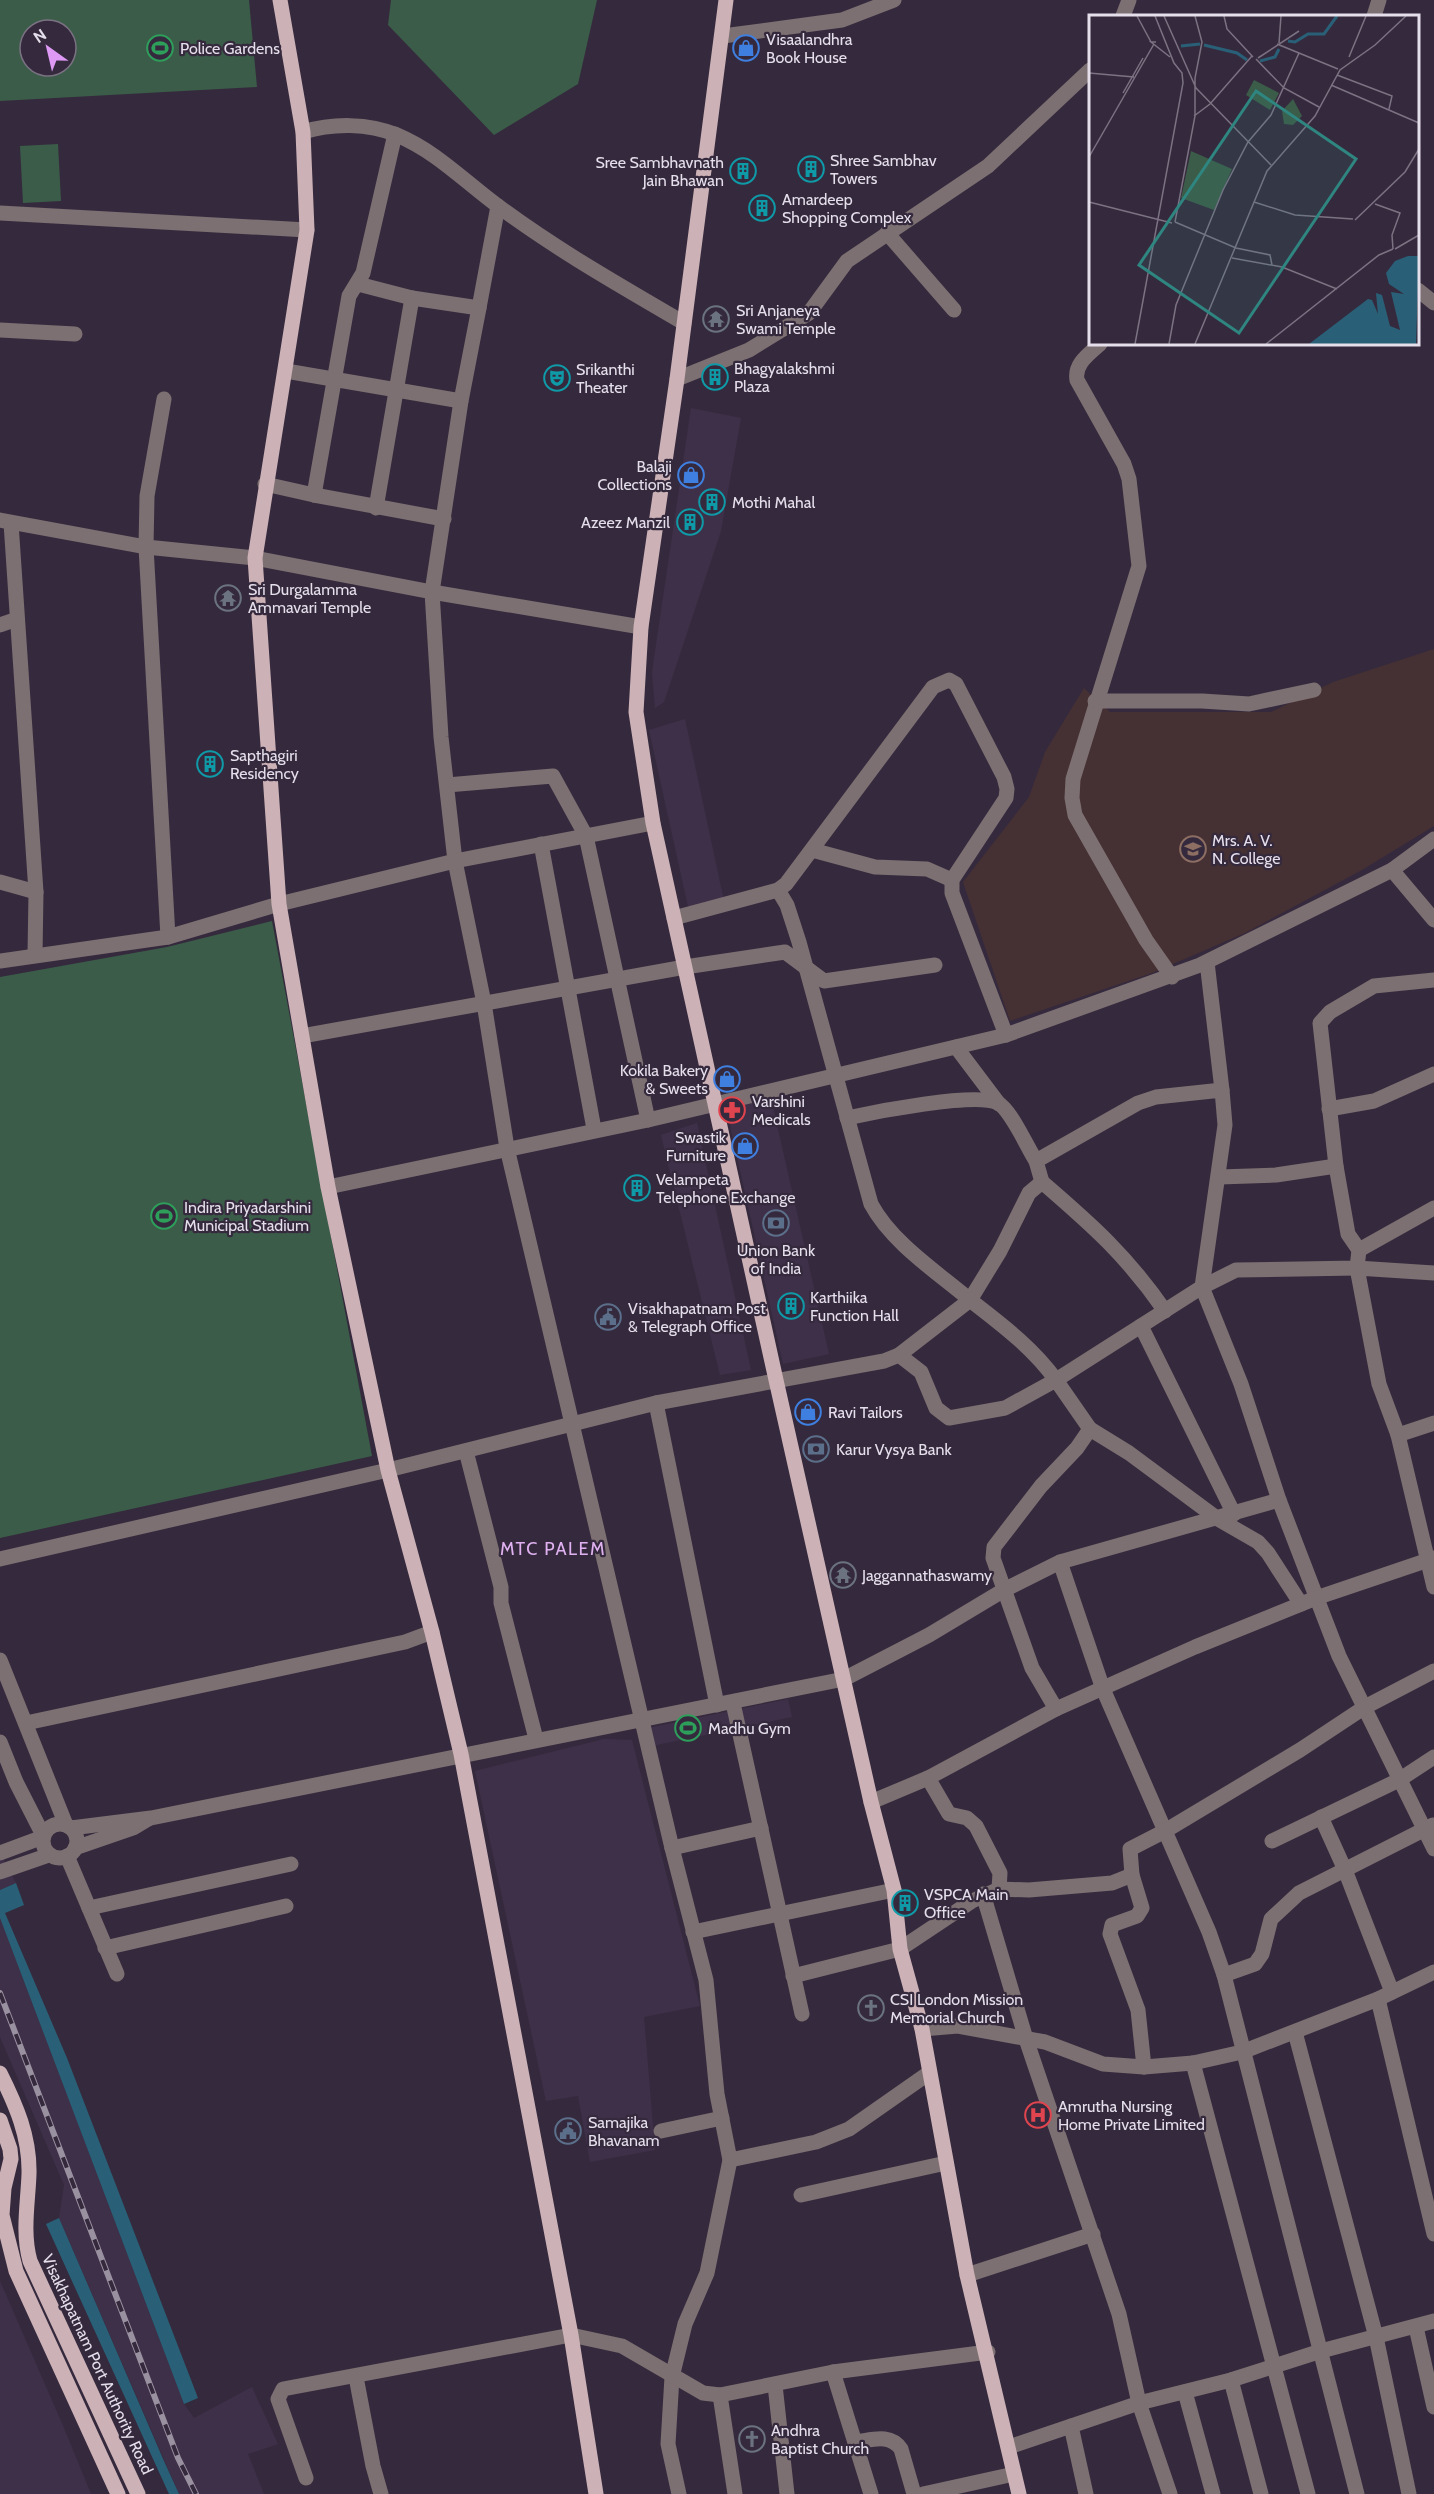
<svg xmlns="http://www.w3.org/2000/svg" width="1434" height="2494" font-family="Cabin,sans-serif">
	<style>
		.built { fill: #3f3049 }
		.education { fill: #453033 }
		.green { fill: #3b5c48; fill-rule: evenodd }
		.water { fill: #296077 }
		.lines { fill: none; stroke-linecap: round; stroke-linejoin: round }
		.minor { stroke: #7d7072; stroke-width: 15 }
		.major { stroke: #ccb1b6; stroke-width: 15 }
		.rail-casing { stroke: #9990a0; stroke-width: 6 }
		.rail { stroke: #352a3d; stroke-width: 4; stroke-dasharray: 11; stroke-linecap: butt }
		.labels { text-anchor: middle; stroke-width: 4.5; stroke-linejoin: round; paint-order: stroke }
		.poi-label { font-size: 16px; fill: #e5deeb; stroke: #352a3d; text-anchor: start }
		.street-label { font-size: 16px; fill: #e5deeb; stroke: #352a3d }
		.neighbourhood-label { font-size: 18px; letter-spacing: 1.5px; fill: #e0b1f0; stroke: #352a3d }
		.inset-river { fill: none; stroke: #296077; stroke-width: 3 }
		.inset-road { fill: none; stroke: #7b7283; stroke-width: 1.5 }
		.view { fill: #2f8681; fill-opacity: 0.15; stroke: #2f8681; stroke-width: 3 }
		.inset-edge { fill: none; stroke: #e5deeb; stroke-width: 3 }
	</style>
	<rect width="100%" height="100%" fill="#352a3d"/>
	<!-- built -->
	<g class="built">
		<polygon points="691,408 741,418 721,531 664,702 655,708 652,672"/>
		<polygon points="685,719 724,901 689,911 649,730"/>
		<polygon points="770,1094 829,1354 783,1364 726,1107"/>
		<polygon points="697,1123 751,1370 720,1375 661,1135"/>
		<polygon points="788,1699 792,1717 652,1746 648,1728"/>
		<polygon points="604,1739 632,1740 700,2006 644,2017 655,2150 590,2162 578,2096 546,2101 475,1771"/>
		<polygon points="0,1853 16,1883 0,1890"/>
		<polygon points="0,1918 184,2404 194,2418 252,2387 278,2444 248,2454 264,2494 179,2494 59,2218 64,2185 0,2037"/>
		<polygon points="0,2281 64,2428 91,2494 0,2494"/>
	</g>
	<!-- education -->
	<polygon class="education" points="1434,649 1434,826 1362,870 1245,933 1152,973 1010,1021 963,882 1029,797 1045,752 1084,688 1110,712 1271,712 1333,682"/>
	<!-- green -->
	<g class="green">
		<path d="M 0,0 L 249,0 L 257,87 L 0,101 ZM 30,30 L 66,30 L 66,66 L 30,66 Z"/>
		<polygon points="391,0 597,0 578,84 494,135 388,25"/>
		<polygon points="58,144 61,201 23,203 20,146"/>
		<polygon points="272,921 372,1456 0,1538 0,977 167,947"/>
	</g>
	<!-- water -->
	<g class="water">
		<polygon points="16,1883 24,1905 5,1913 67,2058 198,2398 184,2404 0,1918 0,1890"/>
		<polygon points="59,2218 164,2461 179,2494 169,2494 46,2224"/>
	</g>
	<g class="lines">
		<!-- minor -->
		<g class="minor">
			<polyline points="1123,16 1129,0"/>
			<polyline points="1374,16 1379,0"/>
			<polyline points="723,36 842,20 894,0"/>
			<path d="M 303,132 C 333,123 368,123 397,135 C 437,152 464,181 498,206 C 557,250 621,286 684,323"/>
			<polyline points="0,213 307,230"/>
			<polyline points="887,233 954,310"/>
			<polyline points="358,284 412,298 479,308 498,206"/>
			<polyline points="1418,290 1434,303"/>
			<polyline points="479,308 461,401 432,592 441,737 455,861 484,1003 507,1148 672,1848 706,1980 717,2094 730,2160 707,2273 685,2324 672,2377 668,2444 679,2494"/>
			<polyline points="0,330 75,334"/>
			<path d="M 1100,344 C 1089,354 1074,364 1077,380 L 1124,464 L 1129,479 L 1139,566 L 1073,779 L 1072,798 L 1075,815 L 1146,940 L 1172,977"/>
			<polyline points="286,371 461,401"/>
			<polyline points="677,379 749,350 809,313 847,261 988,166 1090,70"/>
			<polyline points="164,399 147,496 146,547 168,937"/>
			<polyline points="265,484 314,495 349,296 363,273 395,134"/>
			<polyline points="314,495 444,519"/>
			<polyline points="376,508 412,298"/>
			<polyline points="0,520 146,547 255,558 432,592 641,627"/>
			<polyline points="11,523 36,892 35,955"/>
			<polyline points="0,625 17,619"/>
			<polyline points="1095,701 1202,701 1249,704 1314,690"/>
			<polyline points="447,785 553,776 586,836 648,1120"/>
			<polyline points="541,844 594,1129"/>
			<polyline points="812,850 875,867 927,869 952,880"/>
			<polyline points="1392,870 1434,920"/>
			<polyline points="0,882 36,892"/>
			<path d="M 778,890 L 787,905 L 799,942 L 871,1204 C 892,1243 937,1272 970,1300 L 1000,1251 L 1029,1193 L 1042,1182 C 1092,1225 1127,1256 1165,1311"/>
			<polyline points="674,918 778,890 786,884 933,687 949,680 956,684 1004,777 1007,789 1006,798 952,880 952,893 1006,1035"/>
			<polyline points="0,961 168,937 279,904 455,861 653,823"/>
			<polyline points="1207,962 1222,1090"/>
			<polyline points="302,1036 685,967 785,952 824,981 935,965"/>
			<polyline points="956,1047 999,1104"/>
			<polyline points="1329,1109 1374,1101 1434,1074"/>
			<path d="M 847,1118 C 874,1112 975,1092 998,1103 C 1011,1110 1027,1147 1036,1161"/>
			<polyline points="1219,1177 1276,1175 1336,1166"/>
			<polyline points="1042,1182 1036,1161 1138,1103 1156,1097 1222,1090 1225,1125 1202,1287 1241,1384 1279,1500 1339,1656 1434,1849"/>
			<polyline points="328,1187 648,1120 1006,1035 1200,965 1392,870 1434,839"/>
			<polyline points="1359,1250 1348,1234 1336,1166 1320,1023 1330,1012 1374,986 1434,980"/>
			<polyline points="1434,1273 1357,1268 1379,1384 1398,1435 1434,1587"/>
			<polyline points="1141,1326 1234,1514"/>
			<polyline points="899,1355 921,1372 936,1408 949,1418 1005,1408 1056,1380 1090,1429 1077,1448 1041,1486 994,1547 993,1558 1032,1668 1056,1709"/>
			<polyline points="656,1403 717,1705"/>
			<polyline points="1090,1429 1129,1453 1218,1519 1258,1542 1268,1553 1301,1604"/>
			<polyline points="1398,1435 1434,1423"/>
			<polyline points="466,1451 501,1587 501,1603 536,1739"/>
			<path d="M 0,1559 L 388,1470 L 656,1403 L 884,1361 L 899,1355 L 970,1300 C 1002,1325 1032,1347 1056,1380 L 1202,1287 L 1236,1270 L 1357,1268 L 1359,1250 L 1434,1208"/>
			<polyline points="0,1660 66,1825"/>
			<polyline points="733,1703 802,2014"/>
			<polyline points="26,1723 405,1642 432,1632"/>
			<polyline points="0,1742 16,1782 43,1835"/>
			<polyline points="928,1778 949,1814 967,1818 976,1826 1000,1873 999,1889"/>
			<polyline points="871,1802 928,1778 1056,1709 1195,1647 1316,1598 1434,1558"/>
			<polyline points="1321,1817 1345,1870 1392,1992"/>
			<circle cx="60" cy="1841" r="17"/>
			<polyline points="71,1828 151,1818 844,1679 929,1635 1004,1590 1060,1562 1279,1500"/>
			<polyline points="1272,1841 1399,1780 1434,1757"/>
			<polyline points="75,1848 133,1828 148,1819"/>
			<polyline points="672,1848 761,1828"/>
			<polyline points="0,1853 43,1837"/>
			<polyline points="67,1856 117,1974"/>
			<polyline points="0,1872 49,1855"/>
			<polyline points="1132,1875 1142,1908 1137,1916 1112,1925 1110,1934 1138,2010 1144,2067"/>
			<polyline points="983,1894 1026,2039 1119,2314 1139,2403 1170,2494"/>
			<polyline points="89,1908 291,1864"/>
			<polyline points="693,1932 894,1890"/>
			<polyline points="105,1948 286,1906"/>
			<polyline points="1224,1975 1255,1964 1262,1954 1271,1919 1299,1893 1433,1825"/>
			<polyline points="793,1976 900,1949 972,1901 999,1889 1029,1890 1112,1883 1132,1875 1130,1849 1165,1831 1103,1689 1060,1562"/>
			<polyline points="1378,1999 1434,2234"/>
			<polyline points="922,2029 958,2026 1045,2042 1103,2064 1144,2067 1193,2063 1242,2052 1378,1999 1434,1972"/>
			<polyline points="1295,2032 1376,2337 1409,2494"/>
			<polyline points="1193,2063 1308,2494"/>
			<polyline points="661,2131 722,2118"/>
			<polyline points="730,2160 816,2142 849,2129 929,2073"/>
			<polyline points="801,2195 946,2163"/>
			<polyline points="967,2275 1093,2234"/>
			<polyline points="1416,2327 1434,2407"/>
			<polyline points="833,2372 871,2494"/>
			<polyline points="356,2377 373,2466 381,2494"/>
			<polyline points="1231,2380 1261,2494"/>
			<polyline points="775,2385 787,2494"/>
			<polyline points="1185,2392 1213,2494"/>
			<polyline points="720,2395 735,2494"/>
			<polyline points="1071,2426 1086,2494"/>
			<path d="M 855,2442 C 872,2440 890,2433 901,2449 L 914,2494"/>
			<polyline points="1009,2447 1139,2403 1231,2380 1321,2351 1434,2321"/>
			<polyline points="306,2478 278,2399 283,2389 571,2335 622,2346 703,2393 720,2395 833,2372 988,2352"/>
			<polyline points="923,2494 1014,2474"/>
			<polyline points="1357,2494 1224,1975 1209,1932 1165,1831 1300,1750 1365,1707 1434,1671"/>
		</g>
		<!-- major -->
		<g class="major">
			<polyline points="280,0 303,132 307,230 255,558 279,904 328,1187 388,1470 432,1632 461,1754 571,2335 596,2494"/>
			<polyline points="726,0 677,379 641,627 636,712 653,823 776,1380 871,1802 894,1890 900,1949 922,2029 967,2275 1019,2494"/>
			<path d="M 0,2073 C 16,2105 30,2137 29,2174 C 28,2203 22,2232 30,2261 L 138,2494"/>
			<polyline points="0,2120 10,2149 11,2159 4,2188 2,2215 16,2271 118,2494"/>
		</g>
		<!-- rail casing -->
		<g class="rail-casing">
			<polyline id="rail" points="0,1993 178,2458 196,2494"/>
		</g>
		<!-- rail -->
		<use href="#rail" class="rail"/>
	</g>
	<!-- icons -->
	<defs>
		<g id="stadium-ring" transform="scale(1.35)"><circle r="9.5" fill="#352a3d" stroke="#2e9e5b" stroke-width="1.5"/><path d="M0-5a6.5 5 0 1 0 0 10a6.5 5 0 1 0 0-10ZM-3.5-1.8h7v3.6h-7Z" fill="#2e9e5b"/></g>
		<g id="shop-ring" transform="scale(1.35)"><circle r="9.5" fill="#352a3d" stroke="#3f7fe0" stroke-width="1.5"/><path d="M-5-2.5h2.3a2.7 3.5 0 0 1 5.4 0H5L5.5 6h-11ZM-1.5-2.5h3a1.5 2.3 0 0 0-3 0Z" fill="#3f7fe0"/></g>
		<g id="building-ring" transform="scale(1.35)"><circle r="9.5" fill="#352a3d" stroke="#0f9aa8" stroke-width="1.5"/><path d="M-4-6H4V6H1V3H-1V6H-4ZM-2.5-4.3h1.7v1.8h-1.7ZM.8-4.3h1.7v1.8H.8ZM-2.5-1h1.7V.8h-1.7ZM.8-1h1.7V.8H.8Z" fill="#0f9aa8"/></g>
		<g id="temple-ring" transform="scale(1.35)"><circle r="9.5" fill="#352a3d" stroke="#6b7280" stroke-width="1.5"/><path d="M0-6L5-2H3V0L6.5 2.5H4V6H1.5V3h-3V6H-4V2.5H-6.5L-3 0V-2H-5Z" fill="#6b7280"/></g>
		<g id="theatre-ring" transform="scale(1.35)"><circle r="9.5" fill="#352a3d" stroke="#0f9aa8" stroke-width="1.5"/><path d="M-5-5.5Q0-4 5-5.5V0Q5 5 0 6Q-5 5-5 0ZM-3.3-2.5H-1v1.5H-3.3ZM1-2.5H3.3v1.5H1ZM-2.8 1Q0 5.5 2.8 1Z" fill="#0f9aa8"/></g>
		<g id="university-ring" transform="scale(1.35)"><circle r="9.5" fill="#352a3d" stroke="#8d6e63" stroke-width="1.5"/><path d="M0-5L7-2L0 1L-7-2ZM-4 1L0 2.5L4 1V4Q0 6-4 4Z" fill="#8d6e63"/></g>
		<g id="pharmacy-ring" transform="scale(1.35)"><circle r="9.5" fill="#352a3d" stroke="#e0444e" stroke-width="1.5"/><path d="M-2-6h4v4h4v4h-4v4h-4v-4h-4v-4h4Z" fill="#e0444e"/></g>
		<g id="bank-ring" transform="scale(1.35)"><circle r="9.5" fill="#352a3d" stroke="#5c6f8a" stroke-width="1.5"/><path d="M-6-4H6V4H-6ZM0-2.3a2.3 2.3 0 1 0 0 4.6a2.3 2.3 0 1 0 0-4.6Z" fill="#5c6f8a"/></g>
		<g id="civic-ring" transform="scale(1.35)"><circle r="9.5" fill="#352a3d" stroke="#5c6f8a" stroke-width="1.5"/><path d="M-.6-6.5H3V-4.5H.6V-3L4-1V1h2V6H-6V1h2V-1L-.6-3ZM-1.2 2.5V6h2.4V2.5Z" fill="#5c6f8a"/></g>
		<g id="church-ring" transform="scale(1.35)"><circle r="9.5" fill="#352a3d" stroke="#6b7280" stroke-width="1.5"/><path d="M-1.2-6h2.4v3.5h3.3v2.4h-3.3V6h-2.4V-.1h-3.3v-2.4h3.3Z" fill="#6b7280"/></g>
		<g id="hospital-ring" transform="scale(1.35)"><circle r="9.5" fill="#352a3d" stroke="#e0444e" stroke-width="1.5"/><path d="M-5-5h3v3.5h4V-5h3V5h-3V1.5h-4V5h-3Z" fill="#e0444e"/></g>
	</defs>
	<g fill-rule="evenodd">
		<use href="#stadium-ring" x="160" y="48"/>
		<use href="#shop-ring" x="746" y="48"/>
		<use href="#building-ring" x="811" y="169"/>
		<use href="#building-ring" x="743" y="171"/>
		<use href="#building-ring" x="762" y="208"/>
		<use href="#temple-ring" x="716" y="319"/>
		<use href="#building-ring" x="715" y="377"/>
		<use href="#theatre-ring" x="557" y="378"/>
		<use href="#shop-ring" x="691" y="475"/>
		<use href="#building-ring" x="712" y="502"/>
		<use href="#building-ring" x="690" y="522"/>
		<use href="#temple-ring" x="228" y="598"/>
		<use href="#building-ring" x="210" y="764"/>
		<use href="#university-ring" x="1193" y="849"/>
		<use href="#shop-ring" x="727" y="1079"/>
		<use href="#pharmacy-ring" x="732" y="1110"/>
		<use href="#shop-ring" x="745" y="1146"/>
		<use href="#building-ring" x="637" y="1188"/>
		<use href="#stadium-ring" x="164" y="1216"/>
		<use href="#bank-ring" x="776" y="1223"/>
		<use href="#building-ring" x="791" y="1306"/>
		<use href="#civic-ring" x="608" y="1317"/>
		<use href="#shop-ring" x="808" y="1412"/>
		<use href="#bank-ring" x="816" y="1449"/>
		<use href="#temple-ring" x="843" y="1575"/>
		<use href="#stadium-ring" x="688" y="1728"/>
		<use href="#building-ring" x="905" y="1903"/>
		<use href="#church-ring" x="871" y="2008"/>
		<use href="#hospital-ring" x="1038" y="2115"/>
		<use href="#civic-ring" x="568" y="2131"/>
		<use href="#church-ring" x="752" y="2439"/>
	</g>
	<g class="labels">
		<!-- poi labels -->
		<g class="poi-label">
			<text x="766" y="45">Visaalandhra<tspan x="766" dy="18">Book House</tspan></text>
			<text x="180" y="54">Police Gardens</text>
			<text x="830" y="166">Shree Sambhav<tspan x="830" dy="18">Towers</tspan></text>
			<text x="724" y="168" text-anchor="end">Sree Sambhavnath<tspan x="724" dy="18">Jain Bhawan</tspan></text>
			<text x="782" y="205">Amardeep<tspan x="782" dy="18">Shopping Complex</tspan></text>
			<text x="736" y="316">Sri Anjaneya<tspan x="736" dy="18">Swami Temple</tspan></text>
			<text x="734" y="374">Bhagyalakshmi<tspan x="734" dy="18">Plaza</tspan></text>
			<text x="576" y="375">Srikanthi<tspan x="576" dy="18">Theater</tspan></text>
			<text x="672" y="472" text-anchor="end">Balaji<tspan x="672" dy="18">Collections</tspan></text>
			<text x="732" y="508">Mothi Mahal</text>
			<text x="670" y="528" text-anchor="end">Azeez Manzil</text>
			<text x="248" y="595">Sri Durgalamma<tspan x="248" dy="18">Ammavari Temple</tspan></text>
			<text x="230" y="761">Sapthagiri<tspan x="230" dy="18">Residency</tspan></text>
			<text x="1212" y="846">Mrs. A. V.<tspan x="1212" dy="18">N. College</tspan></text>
			<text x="708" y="1076" text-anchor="end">Kokila Bakery<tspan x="708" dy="18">&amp; Sweets</tspan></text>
			<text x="752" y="1107">Varshini<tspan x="752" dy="18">Medicals</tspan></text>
			<text x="726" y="1143" text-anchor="end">Swastik<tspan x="726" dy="18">Furniture</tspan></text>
			<text x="656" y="1185">Velampeta<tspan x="656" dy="18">Telephone Exchange</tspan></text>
			<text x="184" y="1213">Indira Priyadarshini<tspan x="184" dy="18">Municipal Stadium</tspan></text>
			<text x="776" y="1256" text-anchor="middle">Union Bank<tspan x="776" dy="18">of India</tspan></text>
			<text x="810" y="1303">Karthiika<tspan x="810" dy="18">Function Hall</tspan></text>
			<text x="628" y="1314">Visakhapatnam Post<tspan x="628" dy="18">&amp; Telegraph Office</tspan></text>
			<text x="828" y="1418">Ravi Tailors</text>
			<text x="836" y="1455">Karur Vysya Bank</text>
			<text x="862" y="1581">Jaggannathaswamy</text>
			<text x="708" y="1734">Madhu Gym</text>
			<text x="924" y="1900">VSPCA Main<tspan x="924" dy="18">Office</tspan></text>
			<text x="890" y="2005">CSI London Mission<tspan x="890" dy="18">Memorial Church</tspan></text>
			<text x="1058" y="2112">Amrutha Nursing<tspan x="1058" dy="18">Home Private Limited</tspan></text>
			<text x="588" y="2128">Samajika<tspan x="588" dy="18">Bhavanam</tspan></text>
			<text x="771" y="2436">Andhra<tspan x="771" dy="18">Baptist Church</tspan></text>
		</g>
		<!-- street labels -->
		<g class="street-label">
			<text transform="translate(98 2364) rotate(65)" y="6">Visakhapatnam Port Authority Road</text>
		</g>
		<!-- neighbourhood labels -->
		<g class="neighbourhood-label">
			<text x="553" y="1555">MTC PALEM</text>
		</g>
	</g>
	<!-- overview -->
	<g transform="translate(1089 15)">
		<rect width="330" height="330" fill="#352a3d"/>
		<path d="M 165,65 L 190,78 L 181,95 L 157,80 ZM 204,84 L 213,101 L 204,110 L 195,109 L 193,96 ZM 102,136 L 143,154 L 125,195 L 92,183 Z" fill="#3b5c48"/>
		<path d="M 319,241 L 330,241 L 327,329 L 220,329 L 279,284 L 283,285 L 289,299 L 287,278 L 293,280 L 301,311 L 311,315 L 302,277 L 315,279 L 300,269 L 297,258 L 306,246 Z" fill="#296077"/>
		<path class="inset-river" d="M 199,26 L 206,27 L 219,19 L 235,19 L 248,1M 115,30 L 148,38 L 158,45M 92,31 L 111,29M 171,46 L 186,42 L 190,34"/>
		<path class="inset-road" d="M 48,1 L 62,27M 75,1 L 107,73M 135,1 L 138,14 L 164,42M 67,27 L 62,27 L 81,42M 190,28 L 192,1M 188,29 L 249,54M 260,42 L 277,1M 169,43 L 210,16M 167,44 L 195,73 L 230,92M 0,58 L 45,62M 248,60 L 303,81 L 300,94M 242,70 L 330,108M 107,73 L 182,150M 34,78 L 54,43M 105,101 L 121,89 L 163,41M 0,142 L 65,29M 0,187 L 83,208M 165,187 L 206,200 L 264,204M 286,189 L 311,198 L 303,220 L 304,234M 266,205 L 316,157 L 330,134M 86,207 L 106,101 L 106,63 L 113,27 L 106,1M 86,207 L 147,233 L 181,240 L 183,250M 306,234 L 330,220M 143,243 L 193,252 L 248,274M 46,329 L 94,68 L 93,58 L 85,48 L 66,1M 80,329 L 87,290 L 134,175 L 159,127 L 182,100 L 210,38M 106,329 L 178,156 L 226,101 L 251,55 L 286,30 L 317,1M 177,329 L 290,240 L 304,234"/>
		<path class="view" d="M 167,76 L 267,144 L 150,318 L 50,250 Z"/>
		<rect width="330" height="330" class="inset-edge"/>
	</g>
	<!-- north arrow -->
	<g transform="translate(48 48) rotate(326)"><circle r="28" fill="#352a3d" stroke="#7b7283" stroke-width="1.5"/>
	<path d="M0-4.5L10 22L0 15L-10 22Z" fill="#dd99f4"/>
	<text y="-9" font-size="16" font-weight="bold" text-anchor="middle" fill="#e5deeb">N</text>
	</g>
</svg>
